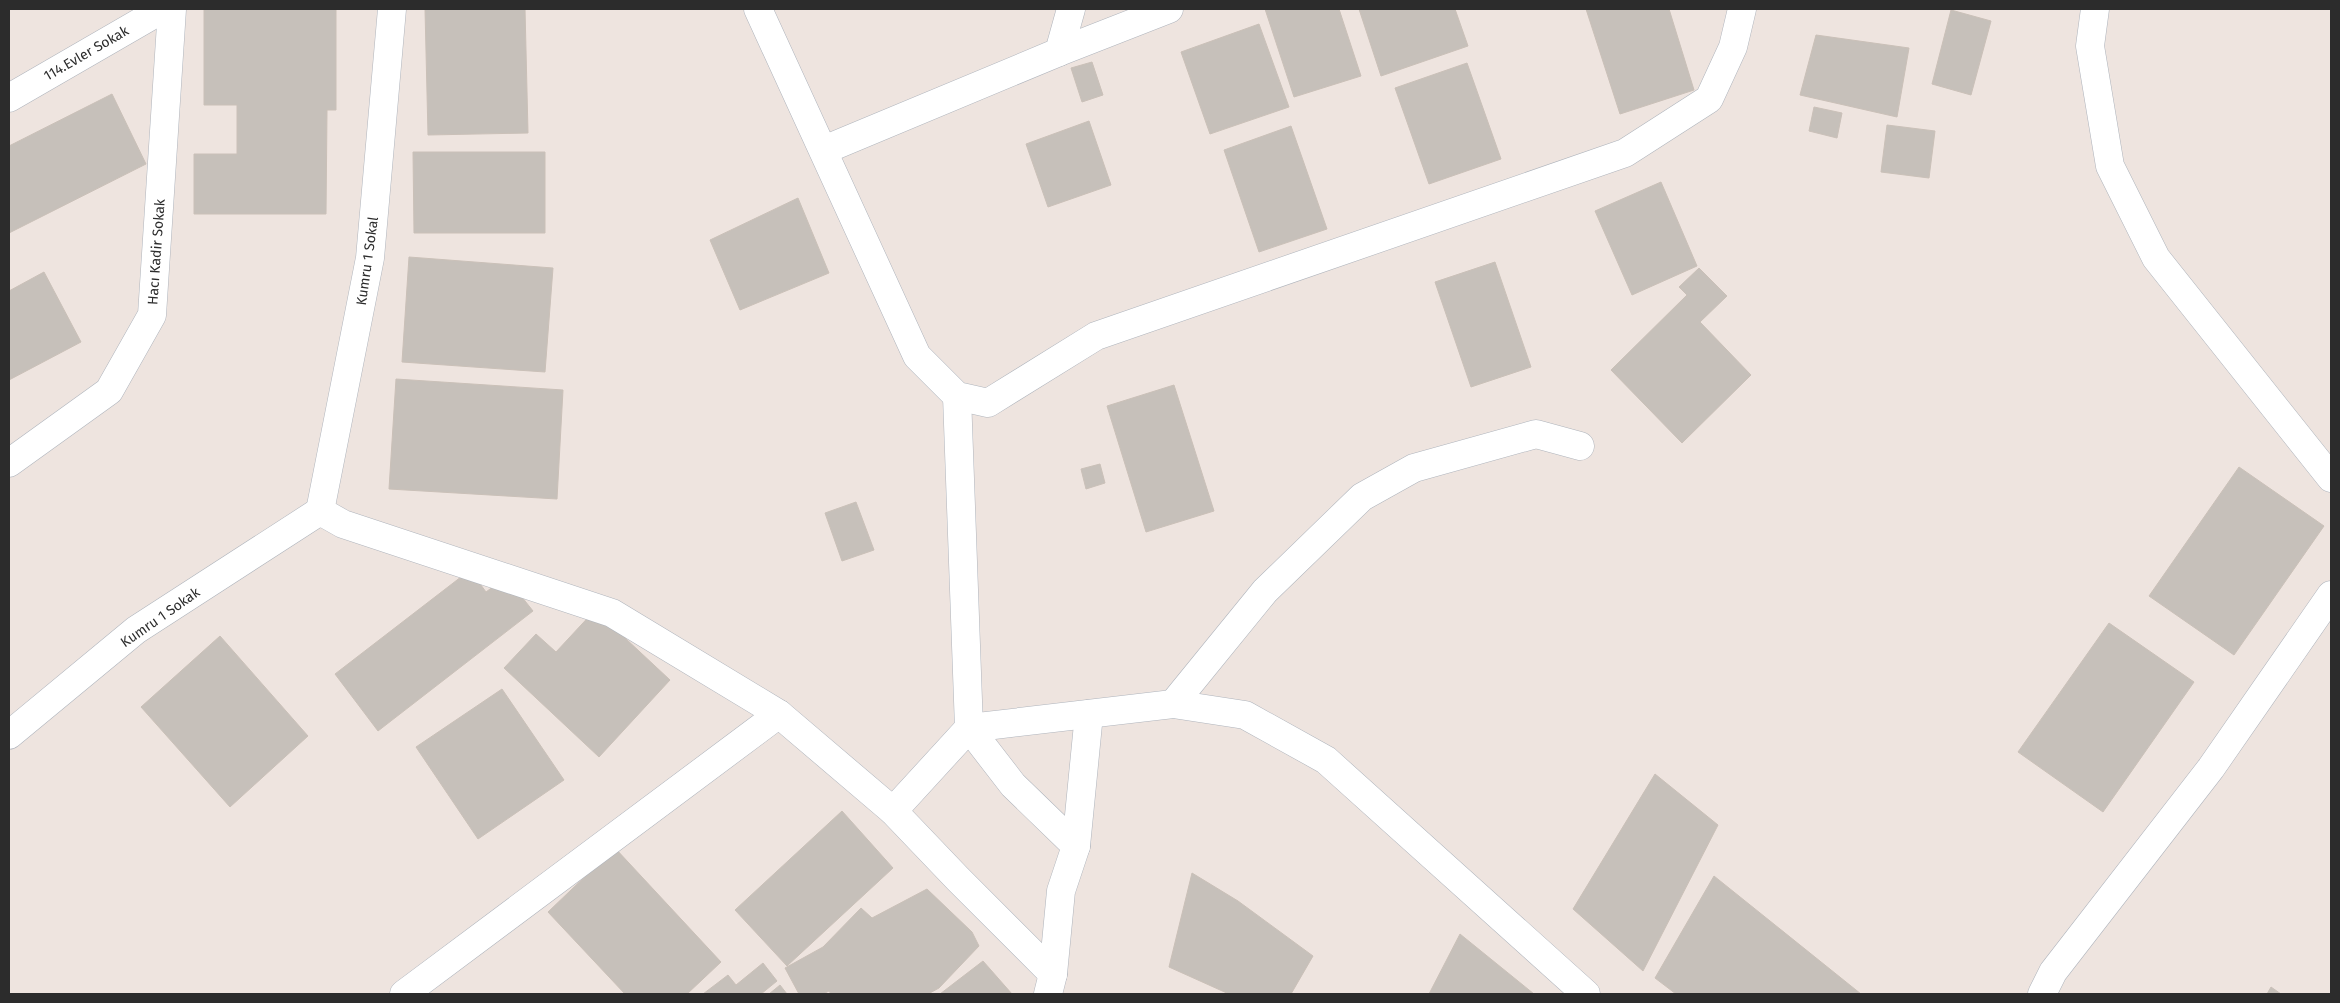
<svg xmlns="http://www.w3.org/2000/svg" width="2340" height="1003" font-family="'Fira Sans',sans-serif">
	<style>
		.building { fill: #c6c0ba; stroke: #cac0b8 }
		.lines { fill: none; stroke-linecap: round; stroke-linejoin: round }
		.street-casing { stroke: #afb4bc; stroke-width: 29 }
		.street { stroke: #fff; stroke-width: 28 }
		.labels { text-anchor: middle; stroke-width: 4.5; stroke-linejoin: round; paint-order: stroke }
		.street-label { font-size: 14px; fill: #2c2c2c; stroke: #fff }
	</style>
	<rect width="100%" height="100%" fill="#eee4df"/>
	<!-- building -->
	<g class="building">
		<polygon points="204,9 336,9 336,110 327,110 326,214 194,214 194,154 237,154 237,105 204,105"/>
		<polygon points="425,9 525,9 528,133 428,135"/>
		<polygon points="1265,9 1339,9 1361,76 1294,97"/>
		<polygon points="1359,9 1455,9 1468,46 1381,76"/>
		<polygon points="1586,9 1669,9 1694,90 1620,114"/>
		<polygon points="1951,10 1991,21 1971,95 1932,84"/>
		<polygon points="1259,24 1289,107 1210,134 1181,52"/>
		<polygon points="1816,35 1909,48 1897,117 1800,95"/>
		<polygon points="1092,62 1103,95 1082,102 1071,68"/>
		<polygon points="1467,63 1501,159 1429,184 1395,88"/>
		<polygon points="112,94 146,164 9,233 9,146"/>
		<polygon points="1814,107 1842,113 1837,138 1809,131"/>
		<polygon points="1089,121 1111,185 1048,207 1026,144"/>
		<polygon points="1887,125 1935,131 1929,178 1881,172"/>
		<polygon points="1291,126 1327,229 1259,252 1224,150"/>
		<polygon points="413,152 545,152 545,233 414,233"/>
		<polygon points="1661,182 1697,266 1632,295 1595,211"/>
		<polygon points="798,198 829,273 740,310 710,240"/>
		<polygon points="409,257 553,268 545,372 402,362"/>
		<polygon points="1495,262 1531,367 1471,387 1435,282"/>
		<polygon points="1699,268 1727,296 1700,322 1751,375 1682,443 1611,370 1687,295 1679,287"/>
		<polygon points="44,272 81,342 9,380 9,291"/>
		<polygon points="396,379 563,390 557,499 389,489"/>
		<polygon points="1174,385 1214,511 1146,532 1107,406"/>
		<polygon points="1100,464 1105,483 1086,489 1081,469"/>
		<polygon points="2239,467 2324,526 2234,655 2149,596"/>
		<polygon points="856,502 874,550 842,561 825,513"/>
		<polygon points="470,570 486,592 506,577 533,611 378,731 335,674"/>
		<polygon points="595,610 670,680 599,757 504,668 536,634 556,652"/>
		<polygon points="2109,623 2194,682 2103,812 2018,752"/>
		<polygon points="220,636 308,736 230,807 141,707"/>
		<polygon points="502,689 564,780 478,839 416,747"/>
		<polygon points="1655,774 1718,825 1643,971 1573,909"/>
		<polygon points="842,811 893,868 787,966 735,910"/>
		<polygon points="615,848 721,962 687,994 625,994 548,912"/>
		<polygon points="1192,873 1238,901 1313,956 1291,994 1229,994 1169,967"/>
		<polygon points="1714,876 1861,994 1676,994 1655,978"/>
		<polygon points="927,889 972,932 979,946 939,988 928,994 831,994 829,991 823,994 799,994 785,968 823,947 861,908 872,918"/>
		<polygon points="1460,934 1534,994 1429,994"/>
		<polygon points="983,961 1012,994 940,994"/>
		<polygon points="763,963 777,981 761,994 703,994 728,975 736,985"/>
		<polygon points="780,985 787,994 769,994"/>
		<polygon points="2271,987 2281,994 2267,994"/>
	</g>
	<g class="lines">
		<!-- street casing -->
		<g class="street-casing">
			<g id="street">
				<polyline points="758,9 917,356 957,396 988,403 1096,336 1625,153 1709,99 1733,47 1742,9"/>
				<polyline points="2095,9 2090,46 2110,166 2156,258 2331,478"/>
				<polyline points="1059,52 1169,9"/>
				<polyline points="9,98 163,9"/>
				<polyline points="824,150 1059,52 1071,9"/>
				<polyline points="957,396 969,728 1013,785 1076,846"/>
				<polyline points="9,463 109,391 152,315 172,9"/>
				<polyline points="320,511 343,524 612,613 779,714 893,811 958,879 1053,974"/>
				<polyline points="320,511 370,258 392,9"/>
				<polyline points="1173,704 1265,591 1362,497 1414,468 1536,434 1580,446"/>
				<polyline points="9,735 136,630 320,511"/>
				<polyline points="893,811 969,728 1173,704 1245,715 1326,760 1586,994"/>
				<polyline points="404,994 779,714"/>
				<polyline points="1048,994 1053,974 1061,891 1076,846 1089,714"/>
				<polyline points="2042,994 2053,972 2211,768 2331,595"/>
			</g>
		</g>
		<!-- street -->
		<use href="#street" class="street"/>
	</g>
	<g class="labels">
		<!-- street labels -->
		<g class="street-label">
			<text transform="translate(86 53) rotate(-30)" y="5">114.Evler Sokak</text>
			<text transform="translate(156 252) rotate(-86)" y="5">Hacı Kadir Sokak</text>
			<text transform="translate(367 261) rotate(-82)" y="5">Kumru 1 Sokal</text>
			<text transform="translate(160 617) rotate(-35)" y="5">Kumru 1 Sokak</text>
		</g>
	</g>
	<!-- border -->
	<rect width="2340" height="1003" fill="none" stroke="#2c2c2c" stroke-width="20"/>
</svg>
